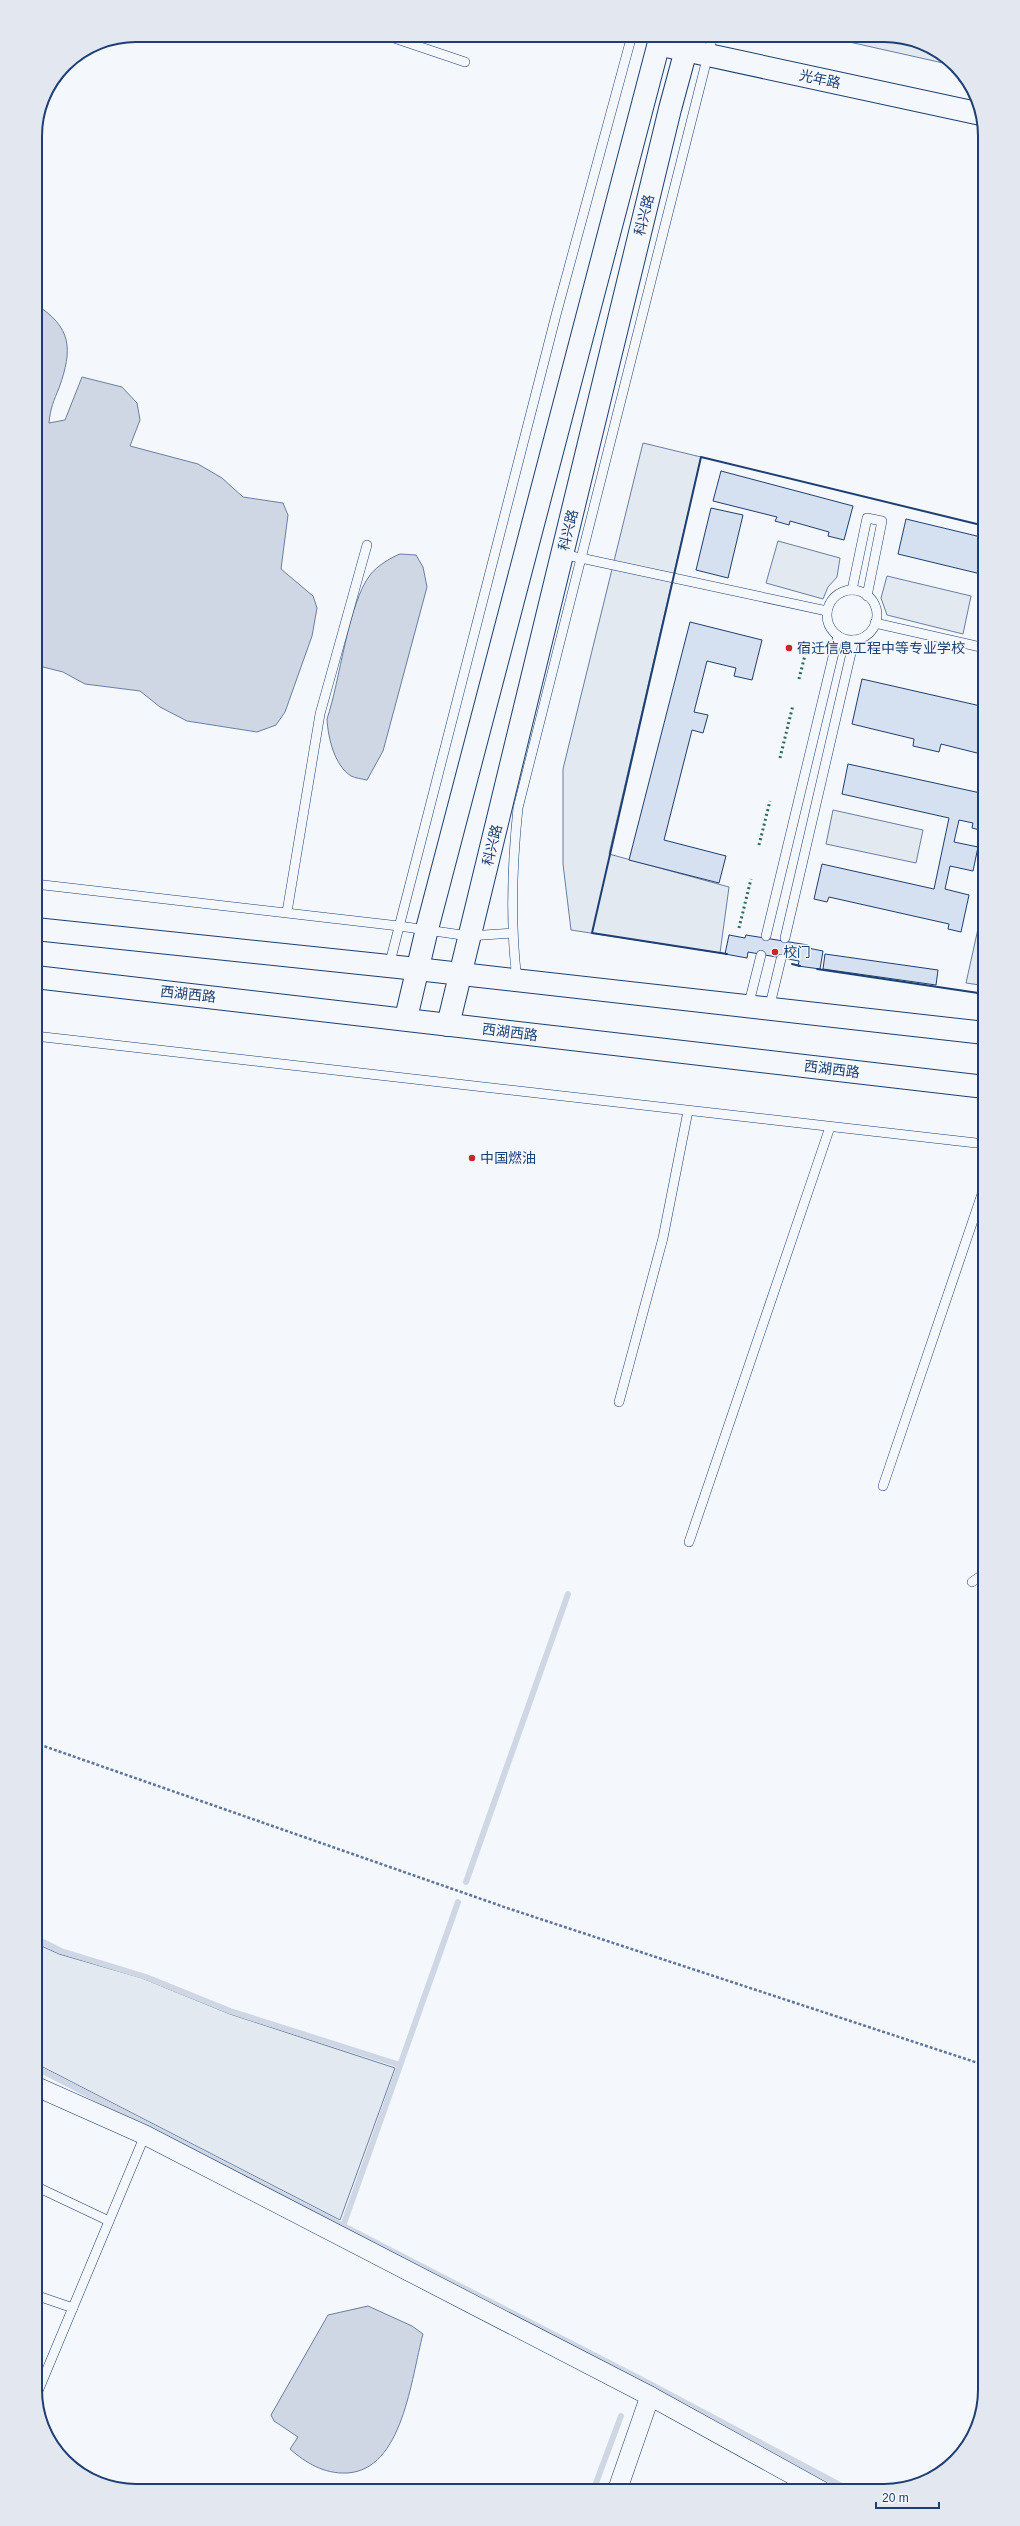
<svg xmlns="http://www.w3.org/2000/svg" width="1020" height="2526" font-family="Helvetica,'Noto Sans SC',sans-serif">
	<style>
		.green { fill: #e3e9f0; stroke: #687fa3 }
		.water { fill: #cfd7e4; stroke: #687fa3 }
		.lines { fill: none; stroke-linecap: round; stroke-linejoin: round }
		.stream { stroke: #cfd7e4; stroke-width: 6 }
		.building { fill: #d5e0f0; stroke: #1d3f73 }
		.lane-casing { stroke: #1d3f73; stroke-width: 10 }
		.street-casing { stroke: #1d3f73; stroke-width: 20 }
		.secondary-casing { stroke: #1d3f73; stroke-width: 24 }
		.primary-casing { stroke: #1d3f73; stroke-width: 24 }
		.path { stroke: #5e769c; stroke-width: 2.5; stroke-dasharray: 3 2; stroke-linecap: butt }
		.lane { stroke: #f4f7fb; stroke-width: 9 }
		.street { stroke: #f4f7fb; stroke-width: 19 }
		.secondary { stroke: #f4f7fb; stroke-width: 22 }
		.primary { stroke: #f4f7fb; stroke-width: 22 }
		.hedge { stroke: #2c6c60; stroke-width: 3; stroke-dasharray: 2 3; stroke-linecap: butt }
		.wall { stroke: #1d3f73; stroke-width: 2 }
		.poi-dot { fill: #c62828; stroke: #f4f7fb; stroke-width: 1.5 }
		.labels { text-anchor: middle; stroke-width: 3; stroke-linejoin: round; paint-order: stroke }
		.street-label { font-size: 14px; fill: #1d3f73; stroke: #f4f7fb }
		.poi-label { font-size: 14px; fill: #1d3f73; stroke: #f4f7fb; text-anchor: start }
		.rim { fill: none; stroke: #1d3f73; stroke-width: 2 }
	</style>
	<rect width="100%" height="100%" fill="#f4f7fb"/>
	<!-- green -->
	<g class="green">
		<polygon points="818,35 891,35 946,56 952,65"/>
		<polygon points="643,443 701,457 609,854 729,887 720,953 571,930 563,864 563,769"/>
		<polygon points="778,541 840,558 837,577 828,587 823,599 766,583"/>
		<polygon points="887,576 971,596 963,634 887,615 881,598"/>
		<polygon points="833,810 923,830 916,863 826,844"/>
		<polygon points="985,897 985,961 980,985 966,983"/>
		<polygon points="35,1943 59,1954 142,1978 230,2014 395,2068 340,2220 35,2063"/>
	</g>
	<!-- water -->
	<g class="water">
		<path d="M 35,304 C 72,327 73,349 59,388 C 54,400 50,409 49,423 L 65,420 L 82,377 L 122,387 L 137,403 L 140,420 L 130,446 L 198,464 L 222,478 L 243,497 L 283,503 L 288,515 L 281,569 L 313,596 L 317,608 L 312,636 L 285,712 L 276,725 L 257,732 L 187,721 L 160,707 L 140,691 L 85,684 L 63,672 L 35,665 Z"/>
		<path d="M 400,554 L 416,555 L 423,567 L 427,587 L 383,751 L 367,780 C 362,779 355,778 351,776 C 334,765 328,737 327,719 C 340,681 348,604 370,575 C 377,566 390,558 400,554 Z"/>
		<path d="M 368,2306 L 412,2326 L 423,2334 C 411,2378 403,2470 347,2473 C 324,2474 306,2463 290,2449 L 298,2437 L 274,2421 L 271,2415 L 328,2315 Z"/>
	</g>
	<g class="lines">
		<!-- stream -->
		<g class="stream">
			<polyline points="466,1882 568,1594"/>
			<polyline points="35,1938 61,1951 146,1977 230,2011 400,2065"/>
			<polyline points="35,2067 648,2383 851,2491"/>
			<polyline points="343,2226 458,1902"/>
			<polyline points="593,2491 621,2416"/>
		</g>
	</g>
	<!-- building -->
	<g class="building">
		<polygon points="721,471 853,506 844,540 828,536 829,532 790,521 789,525 775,521 777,517 713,501"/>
		<polygon points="711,508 743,515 728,578 696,570"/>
		<polygon points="906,519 985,538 985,575 898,554"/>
		<polygon points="690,622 762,640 752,680 734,676 736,668 707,661 694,712 708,715 703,733 692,730 664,840 726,856 719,883 629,860"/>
		<polygon points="862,679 985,707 985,755 941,744 939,752 913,746 914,739 852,724"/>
		<polygon points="848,764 985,794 984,831 972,828 973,823 959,820 954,842 978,847 973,871 950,866 945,889 969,895 961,932 948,929 949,924 829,897 827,902 814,899 822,864 934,889 949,818 842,794"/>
		<polygon points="729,935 745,938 746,935 808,945 808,948 823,951 820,969 798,966 799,961 748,952 747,958 725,954"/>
		<polygon points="825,954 938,970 936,985 823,969"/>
	</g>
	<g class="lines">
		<!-- lane casing -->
		<g class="lane-casing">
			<g id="lane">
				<polyline points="385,35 465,62"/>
				<polyline points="562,554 827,611"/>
				<polyline points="852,590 867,518 882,521 867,596"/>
				<circle cx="852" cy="615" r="25"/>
				<polyline points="875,623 985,648"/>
				<polyline points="35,884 399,926 469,936 512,933"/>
				<polyline points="287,912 320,714 367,545"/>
				<polyline points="766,936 838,636"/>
				<polyline points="785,938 854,640"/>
				<polyline points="389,966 556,315 632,35"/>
				<path d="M 517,980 C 510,923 512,865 518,808 L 713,35"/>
				<polyline points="748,1007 761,955"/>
				<polyline points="769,1009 781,959"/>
				<polyline points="35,1036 985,1144"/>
				<polyline points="619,1402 663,1238 688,1111"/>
				<polyline points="883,1486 985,1185"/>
				<polyline points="689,1542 830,1127"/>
				<polyline points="972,1582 985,1573"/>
				<polyline points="35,2186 109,2221"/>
				<polyline points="35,2295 73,2308"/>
				<polyline points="36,2396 145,2135"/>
			</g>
		</g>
		<!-- street casing -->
		<g class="street-casing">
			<g id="street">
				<polyline points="35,2086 145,2135 650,2396 822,2491"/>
				<polyline points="617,2491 650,2396"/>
			</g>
		</g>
		<!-- secondary casing -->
		<g class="secondary-casing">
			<g id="secondary">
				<polyline points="671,47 981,114"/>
				<polyline points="406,1018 427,929 661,35"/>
				<polyline points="448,1025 670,109 690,35"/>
			</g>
		</g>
		<!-- primary casing -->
		<g class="primary-casing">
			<g id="primary">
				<polyline points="35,929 417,969 985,1033"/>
				<polyline points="35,977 985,1087"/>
			</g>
		</g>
		<!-- path -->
		<polyline class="path" points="35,1743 507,1908 978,2063"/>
		<!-- lane -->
		<use href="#lane" class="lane"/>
		<!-- street -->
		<use href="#street" class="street"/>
		<!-- secondary -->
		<use href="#secondary" class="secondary"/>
		<!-- primary -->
		<use href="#primary" class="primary"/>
		<!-- hedge -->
		<g class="hedge">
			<polyline points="799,679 808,643"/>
			<polyline points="780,758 793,705"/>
			<polyline points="759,845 770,801"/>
			<polyline points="739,928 751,879"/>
		</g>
		<!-- wall -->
		<g class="wall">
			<polyline points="727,954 592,933 701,457 985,526"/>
			<polyline points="792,964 800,966"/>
			<polyline points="817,969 985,994"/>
		</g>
	</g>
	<!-- markers -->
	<g class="poi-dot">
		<circle cx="789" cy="648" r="4"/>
		<circle cx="775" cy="952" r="4"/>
		<circle cx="472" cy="1158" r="4"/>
	</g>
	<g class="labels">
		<!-- street labels -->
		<g class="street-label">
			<text transform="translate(820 79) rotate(12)" y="5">光年路</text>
			<text transform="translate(644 215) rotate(-76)" y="5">科兴路</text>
			<text transform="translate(568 530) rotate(-76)" y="5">科兴路</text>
			<text transform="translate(492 845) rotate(-76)" y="5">科兴路</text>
			<text transform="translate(188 994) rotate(6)" y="5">西湖西路</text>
			<text transform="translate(510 1032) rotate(7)" y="5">西湖西路</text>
			<text transform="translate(832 1069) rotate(7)" y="5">西湖西路</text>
		</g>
		<!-- poi labels -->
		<g class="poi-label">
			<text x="797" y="653">宿迁信息工程中等专业学校</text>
			<text x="783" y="957">校门</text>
			<text x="480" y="1163">中国燃油</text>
		</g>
	</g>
	<!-- crop -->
	<path d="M0 0H1020V2526H0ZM136 42H884A94 94 0 0 1 978 136V2390A94 94 0 0 1 884 2484H136A94 94 0 0 1 42 2390V136A94 94 0 0 1 136 42Z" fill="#e3e8f0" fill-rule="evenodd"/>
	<path class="rim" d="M136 42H884A94 94 0 0 1 978 136V2390A94 94 0 0 1 884 2484H136A94 94 0 0 1 42 2390V136A94 94 0 0 1 136 42Z"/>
	<!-- scale -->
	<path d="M876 2502v6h63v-6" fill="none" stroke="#1d3f73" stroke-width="2"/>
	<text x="882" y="2502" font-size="12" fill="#1d3f73" stroke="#f4f7fb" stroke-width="3" paint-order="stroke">20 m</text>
</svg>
